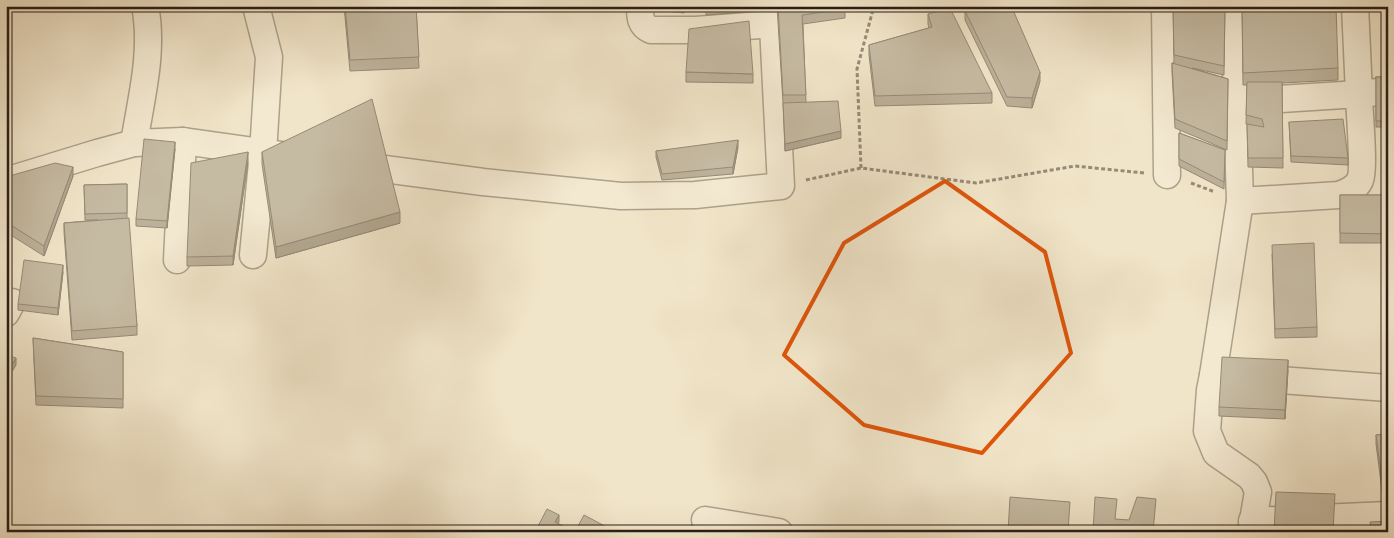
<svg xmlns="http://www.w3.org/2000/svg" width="1394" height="538" font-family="'Old Standard TT',serif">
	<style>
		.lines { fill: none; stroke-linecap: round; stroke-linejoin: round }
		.minor-casing { stroke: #5b4f43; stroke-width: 29 }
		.path { stroke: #291d16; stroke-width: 3; stroke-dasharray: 4 2.5; stroke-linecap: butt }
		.minor { stroke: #f6eedc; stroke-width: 26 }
		.wall { fill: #7d7263; stroke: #291d16 }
		.shaded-wall { fill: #665d50; stroke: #291d16 }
		.building { fill: #918573; stroke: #291d16 }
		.marked { fill: none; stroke: #de560c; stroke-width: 4; stroke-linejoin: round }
	</style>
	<rect width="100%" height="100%" fill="#f1e5c9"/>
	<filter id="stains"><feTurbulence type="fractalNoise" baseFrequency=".004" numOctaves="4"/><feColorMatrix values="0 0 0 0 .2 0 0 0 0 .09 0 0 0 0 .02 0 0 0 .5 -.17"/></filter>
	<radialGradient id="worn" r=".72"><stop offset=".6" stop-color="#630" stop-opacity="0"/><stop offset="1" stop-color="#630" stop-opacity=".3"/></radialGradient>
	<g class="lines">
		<!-- minor casing -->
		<g class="minor-casing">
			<g id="minor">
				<path d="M 640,6 C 640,17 640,25 651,30 L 696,30 L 773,24"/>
				<polyline points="1165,6 1167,175"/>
				<polyline points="1234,6 1240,201 1213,375 1388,388"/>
				<polyline points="1355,6 1359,94 1388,91"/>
				<path d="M 134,143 C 141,99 154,51 145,6"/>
				<polyline points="354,165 483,182 621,196 695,195 781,186 772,6"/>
				<polyline points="6,179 12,179 97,153 134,143 183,141 296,157"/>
				<path d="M 1240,201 L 1339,195 C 1347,192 1356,189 1360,180 C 1365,168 1359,110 1359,94 L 1248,101"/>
				<polyline points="253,255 263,153 269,57 256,6"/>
				<polyline points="177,260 183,141"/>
				<polyline points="6,313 12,302"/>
				<polyline points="1213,375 1210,390 1207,431 1216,453 1249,476 1254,482 1258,492 1251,532"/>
				<polyline points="705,520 779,532"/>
				<polyline points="1252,521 1388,515"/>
			</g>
		</g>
		<!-- path -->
		<g class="path">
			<polyline points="861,168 857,69 874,6"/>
			<polyline points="806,180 861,168 976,183 1075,166 1144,173"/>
			<polyline points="1191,183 1215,192"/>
		</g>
		<!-- minor -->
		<use href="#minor" class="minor"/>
	</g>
	<!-- wall -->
	<g class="wall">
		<polygon points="344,6 416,6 419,68 350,71"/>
		<polygon points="649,6 684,6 684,13 649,9"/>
		<polygon points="706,6 759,6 759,11 706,15"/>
		<polygon points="777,6 845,6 845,18 803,24 806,102 841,138 785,151 783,103"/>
		<polygon points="1173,6 1225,6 1224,75 1192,68 1228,79 1227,150 1175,128 1172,72 1172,63 1174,63"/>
		<polygon points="1242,6 1338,68 1338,80 1282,83 1283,168 1248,167 1247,124 1246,124 1247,85 1243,85"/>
		<polygon points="1385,6 1388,6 1388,15"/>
		<polygon points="965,11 1040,81 1032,108 1007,106 965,20"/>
		<polygon points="928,14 992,93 992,103 875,106 869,55 869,45 929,28 928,24"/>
		<polygon points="686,72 753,74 753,83 686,82"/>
		<rect x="1376" y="77" width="12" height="50"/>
		<polygon points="1289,122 1348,158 1348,165 1291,162"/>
		<polygon points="1179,133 1225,150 1224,189 1179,166"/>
		<polygon points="738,147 733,174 662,180 656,157 656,151"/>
		<polygon points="175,149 167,228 136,226 136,219"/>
		<polygon points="262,152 400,223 276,258 262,164"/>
		<polygon points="248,161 233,265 187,266 187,257"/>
		<polygon points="73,176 44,256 6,232 6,177"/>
		<polygon points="127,184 127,218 137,326 137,335 72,340 64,232 64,223 98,220 85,220 84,185"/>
		<rect x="1340" y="195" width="48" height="48"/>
		<polygon points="1272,254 1317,327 1317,337 1275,338"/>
		<polygon points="63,272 58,315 18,310 18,304"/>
		<polygon points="33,338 123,352 123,408 36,405"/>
		<polygon points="1288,370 1285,419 1219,416 1219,407"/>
		<polygon points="1388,434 1388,497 1383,498 1376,444 1376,435"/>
	</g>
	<!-- shaded-wall -->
	<g class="shaded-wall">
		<polygon points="1040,72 1040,81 1032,108 1032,98"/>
		<polygon points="841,131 841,138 785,151 785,144"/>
		<polygon points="738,140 738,147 733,174 733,167"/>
		<polygon points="175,142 175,149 167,228 167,221"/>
		<polygon points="248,152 248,161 233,265 233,256"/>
		<polygon points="73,167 73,176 44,256 44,246"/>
		<polygon points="400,212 400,223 276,258 276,247"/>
		<polygon points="63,265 63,272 58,315 58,308"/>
		<polygon points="16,358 16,365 6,382 6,375"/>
		<polygon points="1288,360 1288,370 1285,419 1285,410"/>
		<polygon points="559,515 559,522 555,528 555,522"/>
	</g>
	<!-- building -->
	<g class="building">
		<polygon points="345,6 416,6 419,57 350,60"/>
		<polygon points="778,6 845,6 845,9 802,15 806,95 783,95"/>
		<polygon points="1173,6 1225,6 1224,66 1174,55"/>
		<polygon points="1242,6 1336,6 1338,68 1243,73"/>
		<polygon points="950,8 992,93 875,96 869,45 932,27 928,14"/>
		<polygon points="1013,10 1040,72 1032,98 1007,97 965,11"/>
		<polygon points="749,21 753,74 686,72 689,29"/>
		<polygon points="1172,63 1228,79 1227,141 1175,119"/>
		<rect x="1376" y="77" width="12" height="44"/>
		<polygon points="1247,82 1282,82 1283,158 1248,158 1247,124 1264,127 1262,119 1246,115"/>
		<polygon points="372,99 400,212 276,247 262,152"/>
		<polygon points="838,101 841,131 785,144 783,103"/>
		<polygon points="1343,119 1348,158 1291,156 1289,122"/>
		<polygon points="1179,133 1225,150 1224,182 1179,159"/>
		<polygon points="144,139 175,142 167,221 136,219"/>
		<polygon points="738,140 733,167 662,174 656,151"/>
		<polygon points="248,152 233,256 187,257 191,163"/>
		<polygon points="55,163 73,167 44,246 6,222 6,177"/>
		<polygon points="127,184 127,213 85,214 84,185"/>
		<polygon points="1340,195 1388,195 1388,234 1340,233"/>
		<polygon points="129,218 137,326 72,331 64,223"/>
		<polygon points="1314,243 1317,327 1275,329 1272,245"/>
		<polygon points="24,260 63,265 58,308 18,304"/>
		<polygon points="33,338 123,352 123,399 36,396"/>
		<polygon points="1387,338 1388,338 1388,365 1386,365"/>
		<polygon points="6,355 16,358 6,375"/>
		<polygon points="1222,357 1288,360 1285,410 1219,407"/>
		<polygon points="1388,434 1388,488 1383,488 1376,435"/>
		<polygon points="1276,492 1335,494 1333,532 1274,532"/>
		<polygon points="1010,497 1070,502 1068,532 1008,532"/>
		<polygon points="1095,497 1117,499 1115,519 1129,520 1137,497 1156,499 1153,532 1093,532"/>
		<polygon points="547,509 559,515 555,522 567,528 566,532 535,532"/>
		<polygon points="584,515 616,532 575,532"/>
		<polygon points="1388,521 1388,532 1371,532 1370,522"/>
	</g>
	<!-- marked area -->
	<path d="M0 0H1394V538H0ZM 945,181 L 1045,252 L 1071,353 L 982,453 L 864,425 L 784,355 L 844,243 Z" fill="#f1e5c9" fill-opacity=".55" fill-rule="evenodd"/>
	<path class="marked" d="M 945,181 L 1045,252 L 1071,353 L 982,453 L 864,425 L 784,355 L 844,243 Z"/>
	<!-- margin -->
	<rect width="1394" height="538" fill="none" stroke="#f1e5c9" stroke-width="25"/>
	<rect x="8" y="8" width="1379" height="523" fill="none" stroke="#291d16" stroke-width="2.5"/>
	<rect x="12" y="12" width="1369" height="513" fill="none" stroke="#291d16"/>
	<rect width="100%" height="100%" filter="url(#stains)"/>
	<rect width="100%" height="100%" fill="url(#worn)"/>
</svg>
